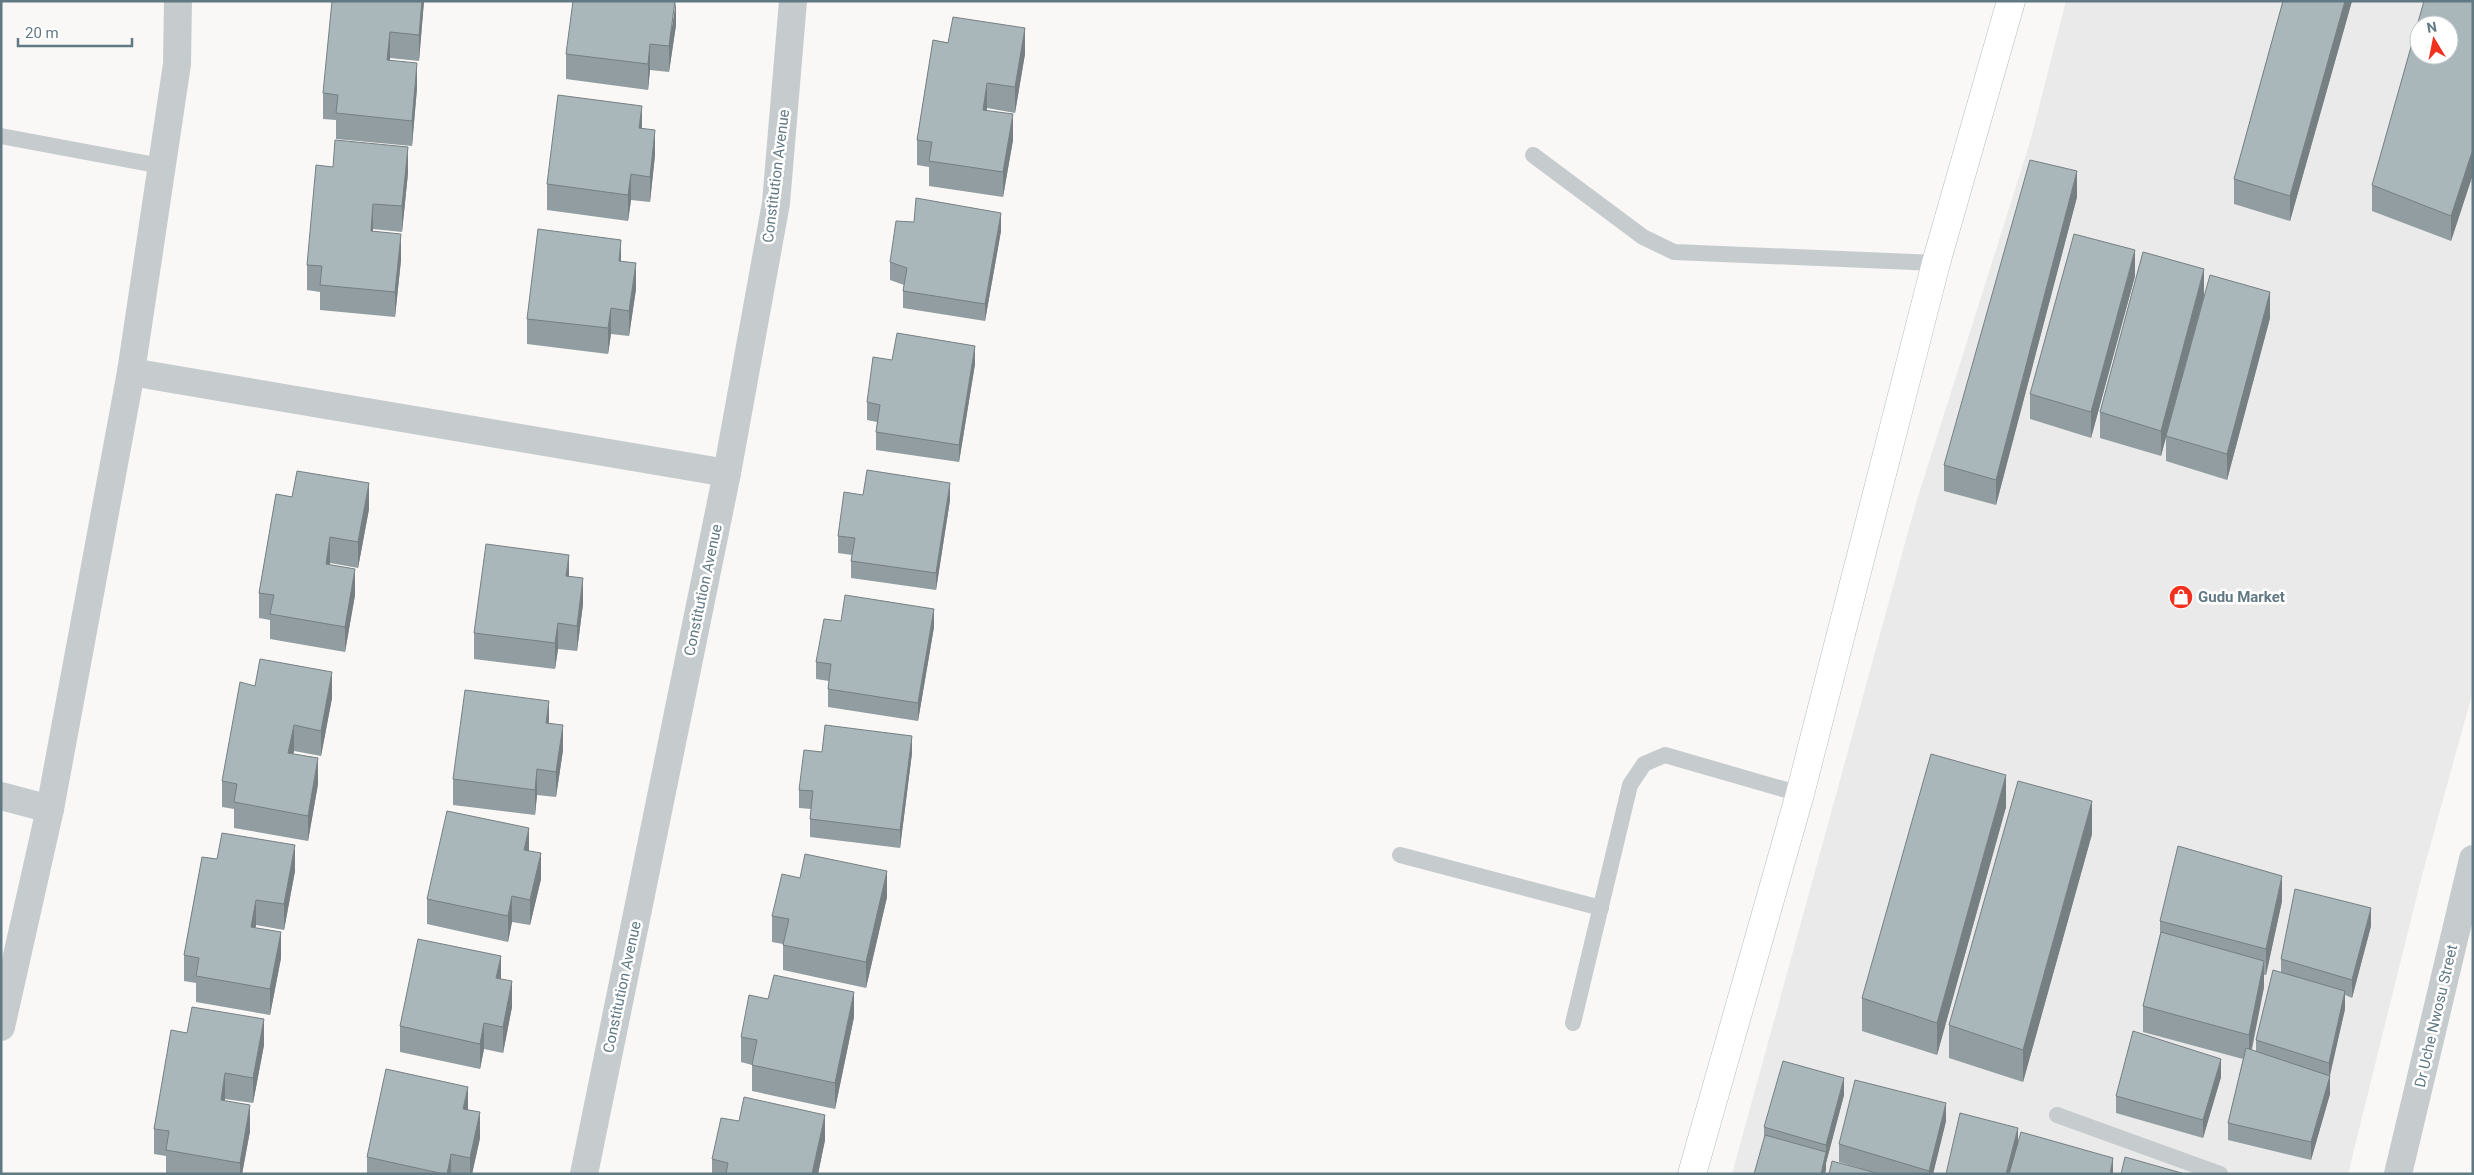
<svg xmlns="http://www.w3.org/2000/svg" width="2474" height="1175" font-family="Roboto,sans-serif">
	<style>
		.built { fill: #e9eae9; fill-rule: evenodd }
		.lines { fill: none; stroke-linecap: round; stroke-linejoin: round }
		.primary-casing { stroke: #b6bdc0; stroke-width: 29 }
		.lane { stroke: #c6cbce; stroke-width: 16 }
		.street { stroke: #c6cbce; stroke-width: 28 }
		.primary { stroke: #fff; stroke-width: 28 }
		.wall { fill: #919da0 }
		.shaded-wall { fill: #767f82 }
		.building { fill: #a9b6ba; stroke: #767f82; fill-rule: evenodd }
		.labels { text-anchor: middle; stroke-width: 5; stroke-linejoin: round; paint-order: stroke }
		.street-label { font-size: 15px; fill: #617983; stroke: #fff }
		.poi-label { font-size: 15px; font-weight: bold; fill: #617983; stroke: #fff; text-anchor: start }
	</style>
	<rect width="100%" height="100%" fill="#f9f8f6"/>
	<!-- built -->
	<path class="built" d="M 2066,1 L 2473,1 L 2473,691 L 2420,883 L 2348,1174 L 1732,1174 L 1916,503 L 2030,142 ZM 2419,25 L 2449,25 L 2449,55 L 2419,55 Z"/>
	<g class="lines">
		<!-- primary casing -->
		<g class="primary-casing">
			<polyline id="primary" points="1692,1174 1800,794 1936,263 2011,1"/>
		</g>
		<!-- lane -->
		<g class="lane">
			<polyline points="1,136 161,166"/>
			<polyline points="1533,155 1643,237 1674,252 1936,263"/>
			<polyline points="1400,855 1601,908"/>
			<polyline points="1573,1023 1630,785 1644,764 1665,755 1800,794"/>
			<polyline points="2057,1115 2220,1174"/>
		</g>
		<!-- street -->
		<g class="street">
			<polyline points="131,372 727,473"/>
			<polyline points="1,796 50,809"/>
			<polyline points="1,1027 50,809 131,372 177,64 178,1"/>
			<polyline points="584,1174 727,473 776,203 793,1"/>
			<polyline points="2398,1174 2473,859"/>
		</g>
		<!-- primary -->
		<use href="#primary" class="primary"/>
	</g>
	<!-- wall -->
	<g class="wall">
		<polygon points="424,1 419,61 390,58 390,60 417,88 412,146 336,139 336,120 323,119 323,93"/>
		<polygon points="2283,1 2352,1 2290,221 2234,204 2234,179"/>
		<polygon points="2473,1 2473,174 2451,241 2372,211 2372,185"/>
		<polygon points="676,25 669,72 650,70 648,90 566,79 566,54"/>
		<polygon points="933,40 1025,54 1015,113 987,108 987,111 1013,140 1003,197 929,186 929,167 917,165 917,140"/>
		<polygon points="642,128 655,155 650,202 631,200 628,221 547,210 547,184"/>
		<polygon points="408,173 402,232 373,229 373,232 401,260 395,317 320,310 320,292 307,290 307,265"/>
		<polygon points="2077,197 1996,505 1944,491 1944,465"/>
		<polygon points="1001,231 985,321 903,308 903,291 904,285 890,280 890,262"/>
		<polygon points="621,262 636,289 629,336 611,334 608,354 527,344 527,319"/>
		<polygon points="2135,276 2091,438 2030,419 2030,394"/>
		<polygon points="2204,295 2270,318 2227,480 2166,461 2166,437 2161,456 2100,438 2100,412"/>
		<polygon points="892,360 975,364 959,462 876,450 876,432 877,422 867,420 867,402"/>
		<polygon points="276,494 369,509 358,568 330,563 330,565 355,595 345,652 270,639 270,620 259,618 259,593"/>
		<polygon points="863,495 950,500 936,590 851,578 851,561 852,555 838,553 838,536"/>
		<polygon points="569,577 583,604 577,651 558,649 555,669 474,659 474,633"/>
		<polygon points="841,621 934,627 918,721 828,707 828,689 829,681 816,679 816,662"/>
		<polygon points="255,686 332,698 321,756 294,751 293,754 318,784 308,841 234,828 234,809 222,807 222,781"/>
		<polygon points="549,723 563,750 556,797 537,795 535,815 453,805 453,779"/>
		<polygon points="822,752 912,753 900,848 810,837 810,819 811,809 799,808 799,790"/>
		<polygon points="2006,807 1937,1055 1862,1031 1862,998"/>
		<polygon points="2092,834 2023,1082 1949,1058 1949,1025"/>
		<polygon points="529,851 541,879 530,925 512,922 508,942 427,924 427,899"/>
		<polygon points="202,857 295,871 284,930 256,925 255,928 281,958 270,1015 196,1002 196,983 184,981 184,955"/>
		<polygon points="887,897 866,988 783,970 783,944 772,942 772,916"/>
		<polygon points="2282,901 2266,975 2264,975 2264,987 2252,1050 2256,1051 2256,1040 2281,973 2281,959 2371,926 2352,998 2345,995 2345,1009 2329,1076 2330,1094 2311,1160 2228,1140 2228,1123 2243,1059 2143,1032 2143,1006 2160,934 2160,921"/>
		<polygon points="501,979 512,1007 503,1053 484,1049 480,1069 400,1052 400,1026"/>
		<polygon points="854,1017 835,1109 752,1091 752,1065 741,1062 741,1037"/>
		<polygon points="187,1033 264,1045 253,1103 225,1099 225,1101 250,1131 242,1174 166,1174 166,1156 154,1154 154,1129"/>
		<polygon points="2221,1077 2203,1138 2116,1113 2116,1096"/>
		<polygon points="1844,1095 1826,1163 1826,1170 1764,1140 1764,1127"/>
		<polygon points="468,1110 480,1138 472,1174 367,1174 367,1157"/>
		<polygon points="1946,1121 1933,1174 1829,1174 1859,1168 1839,1162 1839,1144"/>
		<polygon points="825,1140 818,1174 712,1174 712,1159"/>
	</g>
	<!-- shaded-wall -->
	<g class="shaded-wall">
		<polygon points="422,1 424,1 419,61 419,35"/>
		<polygon points="676,1 676,25 669,72 669,46"/>
		<polygon points="2345,1 2352,1 2290,221 2290,196"/>
		<polygon points="1025,28 1025,54 1015,113 1015,87"/>
		<polygon points="390,32 390,58 387,85 387,60"/>
		<polygon points="650,44 650,70 648,90 648,64"/>
		<polygon points="417,63 417,88 412,146 412,121"/>
		<polygon points="987,83 987,108 983,136 983,110"/>
		<polygon points="642,106 642,131 639,128"/>
		<polygon points="1013,114 1013,140 1003,197 1003,172"/>
		<polygon points="655,130 655,155 650,202 650,177"/>
		<polygon points="408,147 408,173 402,232 402,206"/>
		<polygon points="2473,149 2473,174 2451,241 2451,216"/>
		<polygon points="2077,171 2077,197 1996,505 1996,480"/>
		<polygon points="631,174 631,200 628,221 628,195"/>
		<polygon points="373,204 373,229 371,257 371,231"/>
		<polygon points="1001,213 1001,231 985,321 985,304"/>
		<polygon points="401,234 401,260 395,317 395,292"/>
		<polygon points="621,240 621,265 619,261"/>
		<polygon points="2135,250 2135,276 2091,438 2091,412"/>
		<polygon points="636,263 636,289 629,336 629,311"/>
		<polygon points="2204,269 2204,295 2161,456 2161,431"/>
		<polygon points="2270,292 2270,318 2227,480 2227,454"/>
		<polygon points="611,308 611,334 608,354 608,328"/>
		<polygon points="975,346 975,364 959,462 959,445"/>
		<polygon points="369,483 369,509 358,568 358,542"/>
		<polygon points="950,483 950,500 936,590 936,573"/>
		<polygon points="330,537 330,563 326,590 326,564"/>
		<polygon points="569,555 569,580 566,576"/>
		<polygon points="355,569 355,595 345,652 345,627"/>
		<polygon points="583,578 583,604 577,651 577,626"/>
		<polygon points="934,609 934,627 918,721 918,703"/>
		<polygon points="558,623 558,649 555,669 555,643"/>
		<polygon points="332,672 332,698 321,756 321,731"/>
		<polygon points="549,701 549,727 546,723"/>
		<polygon points="294,725 294,751 288,779 288,753"/>
		<polygon points="563,725 563,750 556,797 556,772"/>
		<polygon points="912,736 912,753 900,848 900,830"/>
		<polygon points="318,758 318,784 308,841 308,816"/>
		<polygon points="537,769 537,795 535,815 535,790"/>
		<polygon points="2006,775 2006,807 1937,1055 1937,1023"/>
		<polygon points="2092,801 2092,834 2023,1082 2023,1050"/>
		<polygon points="529,828 529,854 524,850"/>
		<polygon points="295,845 295,871 284,930 284,904"/>
		<polygon points="541,853 541,879 530,925 530,900"/>
		<polygon points="887,871 887,897 866,988 866,962"/>
		<polygon points="2282,876 2282,901 2266,975 2266,949"/>
		<polygon points="512,896 512,922 508,942 508,916"/>
		<polygon points="256,900 256,925 251,952 251,927"/>
		<polygon points="2371,908 2371,926 2352,998 2352,980"/>
		<polygon points="281,932 281,958 270,1015 270,989"/>
		<polygon points="501,956 501,982 496,978"/>
		<polygon points="2264,961 2264,987 2249,1060 2249,1035"/>
		<polygon points="512,981 512,1007 503,1053 503,1027"/>
		<polygon points="2345,991 2345,1009 2329,1080 2329,1063"/>
		<polygon points="854,992 854,1017 835,1109 835,1083"/>
		<polygon points="264,1019 264,1045 253,1103 253,1078"/>
		<polygon points="484,1023 484,1049 480,1069 480,1044"/>
		<polygon points="2221,1059 2221,1077 2203,1138 2203,1120"/>
		<polygon points="225,1073 225,1099 221,1126 221,1100"/>
		<polygon points="2330,1076 2330,1094 2311,1160 2311,1142"/>
		<polygon points="1844,1078 1844,1095 1826,1163 1826,1145"/>
		<polygon points="468,1087 468,1112 463,1109"/>
		<polygon points="1946,1103 1946,1121 1933,1174 1929,1174 1929,1171"/>
		<polygon points="250,1105 250,1131 242,1174 240,1174 240,1163"/>
		<polygon points="480,1112 480,1138 472,1174 470,1174 470,1158"/>
		<polygon points="825,1115 825,1140 818,1174 812,1174"/>
		<polygon points="2018,1128 2018,1146 2011,1174 2006,1174"/>
		<polygon points="1826,1152 1826,1170 1825,1174 1821,1174"/>
		<polygon points="451,1154 451,1174 447,1174"/>
		<polygon points="2113,1158 2113,1174 2110,1174"/>
	</g>
	<!-- building -->
	<g class="building">
		<polygon points="332,1 422,1 419,35 390,32 387,60 417,63 412,121 336,113 338,95 323,93"/>
		<polygon points="573,1 675,1 669,46 650,44 648,64 566,54"/>
		<polygon points="2283,1 2345,1 2290,196 2234,179"/>
		<path d="M 2424,1 L 2473,1 L 2473,149 L 2451,216 L 2372,185 ZM 2419,25 L 2449,25 L 2449,55 L 2419,55 Z"/>
		<polygon points="953,17 1025,28 1015,87 987,83 983,110 1013,114 1003,172 929,161 932,142 917,140 933,40 948,43"/>
		<polygon points="558,95 642,106 639,128 655,130 650,177 631,174 628,195 547,184"/>
		<polygon points="335,140 408,147 402,206 373,204 371,231 401,234 395,292 320,285 322,266 307,265 316,165 333,167"/>
		<polygon points="2030,160 2077,171 1996,480 1944,465"/>
		<polygon points="916,198 1001,213 985,304 903,291 907,268 890,262 896,221 914,222"/>
		<polygon points="538,229 621,240 619,261 636,263 629,311 611,308 608,328 527,319"/>
		<polygon points="2074,234 2135,250 2091,412 2030,394"/>
		<polygon points="2143,252 2204,269 2161,431 2100,412"/>
		<polygon points="2210,275 2270,292 2227,454 2166,436"/>
		<polygon points="897,333 975,346 959,445 876,432 880,405 867,402 873,357 892,360"/>
		<polygon points="867,470 950,483 936,573 851,561 855,538 838,536 844,492 863,495"/>
		<polygon points="297,471 369,483 358,542 330,537 326,564 355,569 345,627 270,614 274,595 259,593 276,494 292,497"/>
		<polygon points="486,544 569,555 566,576 583,578 577,626 558,623 555,643 474,633"/>
		<polygon points="845,595 934,609 918,703 828,689 831,664 816,662 824,619 841,621"/>
		<polygon points="260,659 332,672 321,731 294,725 288,753 318,758 308,816 234,802 237,784 222,781 240,682 255,686"/>
		<polygon points="465,690 549,701 546,723 563,725 556,772 537,769 535,790 453,779"/>
		<polygon points="825,725 912,736 900,830 810,819 813,791 799,790 804,750 822,752"/>
		<polygon points="1931,754 2006,775 1937,1023 1862,998"/>
		<polygon points="2018,781 2092,801 2023,1050 1949,1025"/>
		<polygon points="447,811 529,828 524,850 541,853 530,900 512,896 508,916 427,899"/>
		<polygon points="222,833 295,845 284,904 256,900 251,927 281,932 270,989 196,976 199,958 184,955 202,857 217,859"/>
		<polygon points="2178,846 2282,876 2266,949 2160,921"/>
		<polygon points="805,854 887,871 866,962 783,945 789,919 772,916 782,874 800,878"/>
		<polygon points="2295,889 2371,908 2352,980 2281,959"/>
		<polygon points="2161,932 2264,961 2249,1035 2143,1006"/>
		<polygon points="418,939 501,956 496,978 512,981 503,1027 484,1023 480,1044 400,1026"/>
		<polygon points="2273,970 2345,991 2329,1063 2256,1040"/>
		<polygon points="774,975 854,992 835,1083 752,1065 757,1040 741,1037 749,995 768,999"/>
		<polygon points="192,1007 264,1019 253,1078 225,1073 221,1100 250,1105 240,1163 166,1150 169,1131 154,1129 171,1030 187,1033"/>
		<polygon points="2133,1031 2221,1059 2203,1120 2116,1096"/>
		<polygon points="2246,1048 2330,1076 2311,1142 2228,1123"/>
		<polygon points="1783,1061 1844,1078 1826,1145 1764,1127"/>
		<polygon points="386,1069 468,1087 463,1109 480,1112 470,1158 451,1154 447,1174 444,1174 367,1157"/>
		<polygon points="1855,1080 1946,1103 1929,1171 1839,1144"/>
		<polygon points="744,1097 825,1115 812,1174 726,1174 728,1163 712,1159 721,1118 739,1121"/>
		<polygon points="1960,1113 2018,1128 2006,1174 1946,1174"/>
		<polygon points="2021,1132 2113,1158 2110,1174 2009,1174"/>
		<polygon points="1765,1135 1826,1152 1821,1174 1754,1174"/>
		<polygon points="2125,1157 2185,1174 2121,1174"/>
		<polygon points="1832,1161 1880,1174 1829,1174"/>
	</g>
	<!-- icons -->
	<defs>
		<g id="shop-disc" transform="scale(1.25)"><circle r="9.5" fill="#f1311e" stroke="#fff"/><path d="M-5-2.5h2.3a2.7 3.5 0 0 1 5.4 0H5L5.5 6h-11ZM-1.5-2.5h3a1.5 2.3 0 0 0-3 0Z" fill="#fff"/></g>
	</defs>
	<g fill-rule="evenodd">
		<use href="#shop-disc" x="2181" y="597"/>
	</g>
	<g class="labels">
		<!-- street labels -->
		<g class="street-label">
			<text transform="translate(776 176) rotate(-83)" y="5">Constitution Avenue</text>
			<text transform="translate(703 590) rotate(-78)" y="5">Constitution Avenue</text>
			<text transform="translate(622 987) rotate(-78)" y="5">Constitution Avenue</text>
			<text transform="translate(2436 1016) rotate(-77)" y="5">Dr Uche Nwosu Street</text>
		</g>
		<!-- poi labels -->
		<g class="poi-label">
			<text x="2198" y="602">Gudu Market</text>
		</g>
	</g>
	<!-- border -->
	<rect width="2474" height="1175" fill="none" stroke="#617983" stroke-width="5"/>
	<!-- north arrow -->
	<g transform="translate(2434 40) rotate(350)"><circle r="24" fill="#ffffff" stroke="#c0c9cd"/>
	<path d="M0-4L9 19L0 12L-9 19Z" fill="#f1311e"/>
	<text y="-8" font-size="14" font-weight="bold" text-anchor="middle" fill="#617983">N</text>
	</g>
	<!-- scale -->
	<path d="M18 38v8h114v-8" fill="none" stroke="#617983" stroke-width="2.5"/>
	<text x="25" y="38" font-size="15" fill="#617983" stroke="#ffffff" stroke-width="4" paint-order="stroke">20 m</text>
</svg>
